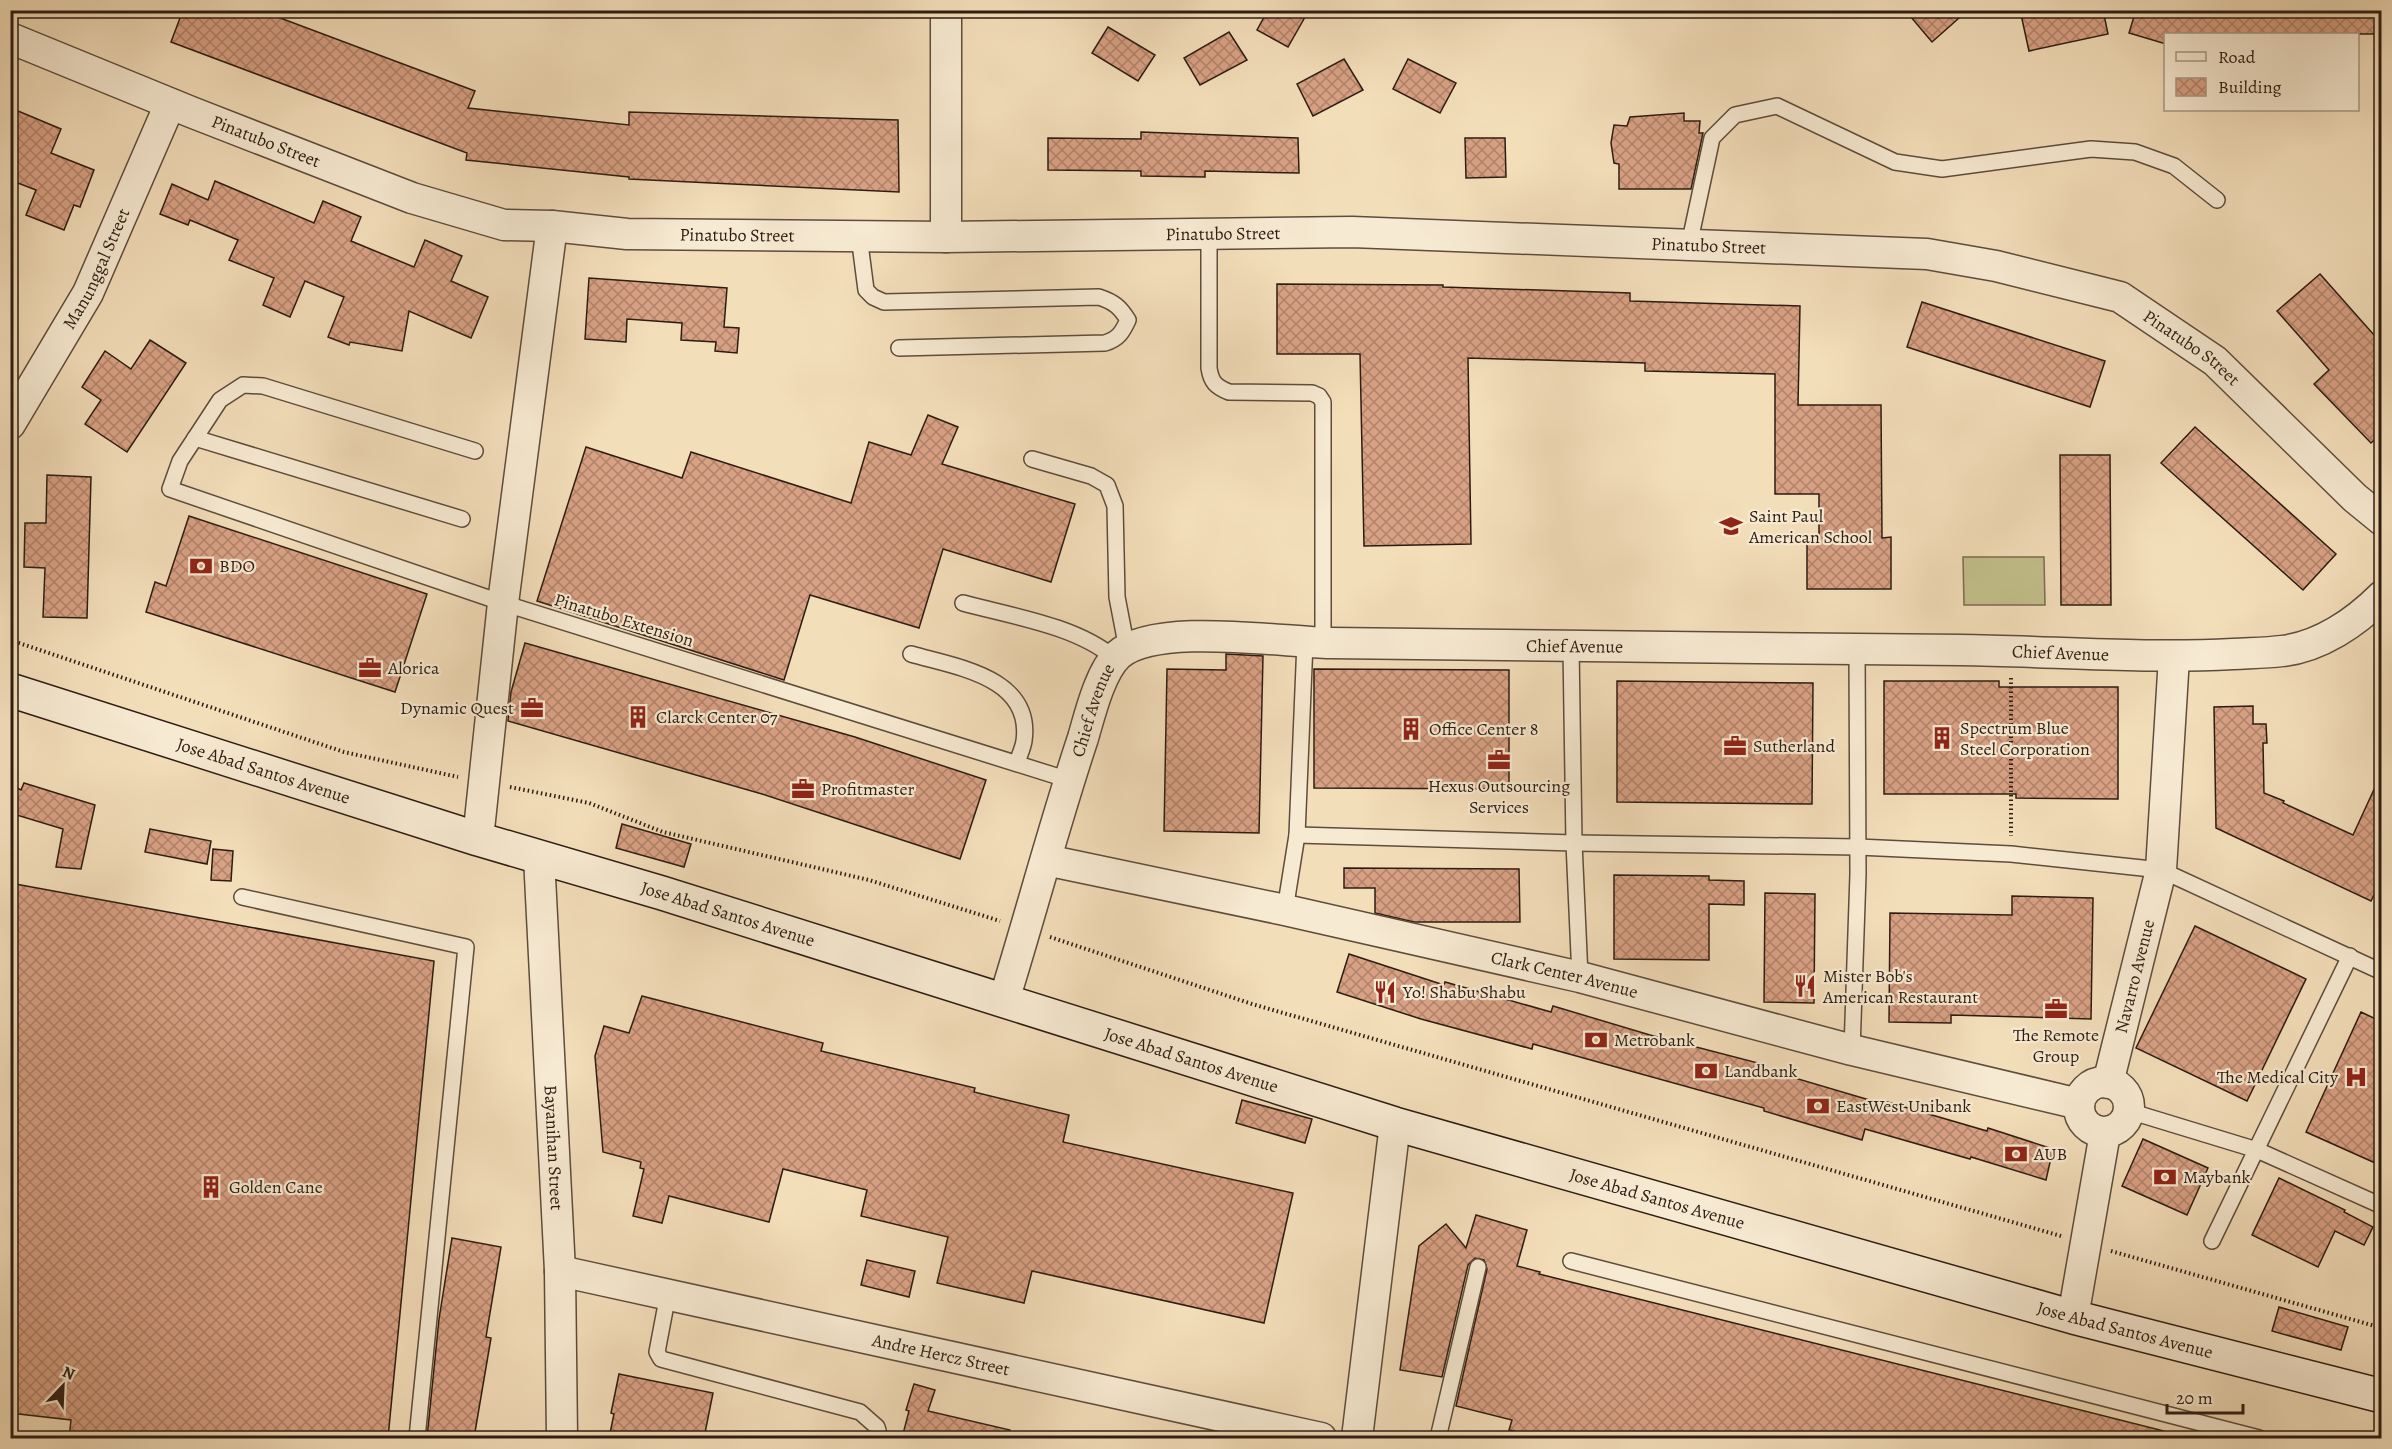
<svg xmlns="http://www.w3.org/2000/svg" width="2392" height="1449" font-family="Alegreya,serif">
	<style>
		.grass { fill: #c2bf8b; stroke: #786e4e; stroke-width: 1.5 }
		.building { fill: url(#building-cross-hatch); stroke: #2d1c12; stroke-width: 1.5 }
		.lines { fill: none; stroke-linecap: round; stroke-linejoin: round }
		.service-casing { stroke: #5e4c3c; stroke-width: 18 }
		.minor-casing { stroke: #5e4c3c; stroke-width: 33 }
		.secondary-casing { stroke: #2d1c12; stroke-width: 36 }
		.path { stroke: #2d1c12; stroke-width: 4; stroke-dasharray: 1.5 3; stroke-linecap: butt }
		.service { stroke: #f7ead2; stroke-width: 15 }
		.minor { stroke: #f7ead2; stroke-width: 30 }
		.secondary { stroke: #f7ead2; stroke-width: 33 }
		.labels { text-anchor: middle; stroke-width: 4.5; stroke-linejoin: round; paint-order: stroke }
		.street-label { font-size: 18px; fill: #2d1c12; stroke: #f7ead2 }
		.poi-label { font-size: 18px; fill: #2d1c12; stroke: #f7ead2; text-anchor: start }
	</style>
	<defs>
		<pattern id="building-cross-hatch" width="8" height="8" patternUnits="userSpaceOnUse" patternTransform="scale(1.5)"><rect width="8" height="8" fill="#d9a184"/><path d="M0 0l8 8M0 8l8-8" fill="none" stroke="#b0826b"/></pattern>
	</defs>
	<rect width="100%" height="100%" fill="#f3deba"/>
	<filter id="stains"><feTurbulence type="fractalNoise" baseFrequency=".00333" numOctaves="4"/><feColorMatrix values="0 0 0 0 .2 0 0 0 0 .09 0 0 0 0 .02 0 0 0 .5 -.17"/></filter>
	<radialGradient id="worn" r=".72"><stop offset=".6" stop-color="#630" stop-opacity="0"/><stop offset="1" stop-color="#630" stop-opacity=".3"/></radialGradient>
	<!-- grass -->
	<polygon class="grass" points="1963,557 2044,557 2045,605 1964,605"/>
	<!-- building -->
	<g class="building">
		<polygon points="183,10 259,10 475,91 468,108 629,125 629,112 898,120 899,192 629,179 629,177 466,160 467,153 171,42"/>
		<polygon points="1268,10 1309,10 1288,47 1257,30"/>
		<polygon points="1905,10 1968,10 1932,42"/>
		<polygon points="2020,10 2103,10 2108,34 2029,51"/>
		<polygon points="2136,10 2382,10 2382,34 2166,34 2166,44 2129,33"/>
		<polygon points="1108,27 1155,55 1138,81 1092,53"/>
		<polygon points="1229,32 1247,60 1200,85 1184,58"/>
		<polygon points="1344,59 1363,90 1313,116 1297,84"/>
		<polygon points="1408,59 1456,83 1440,113 1393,89"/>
		<polygon points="18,111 61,129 51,153 94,170 80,207 74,205 64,230 26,215 36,190 10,180 10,130"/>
		<polygon points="1684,113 1684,121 1700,121 1699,133 1703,133 1691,189 1619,189 1619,164 1614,163 1611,143 1614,125 1627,126 1630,117"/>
		<polygon points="1141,132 1298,138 1299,173 1205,171 1205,177 1141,176 1141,171 1048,170 1048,138 1141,139"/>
		<polygon points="1465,138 1505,138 1506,177 1466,178"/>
		<polygon points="215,181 314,223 323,201 361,217 351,241 414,267 425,240 462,256 451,281 488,297 471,338 409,311 402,351 350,342 349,345 328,337 344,297 305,281 290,317 263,305 274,278 229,260 238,240 190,220 188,225 160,214 172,184 208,200"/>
		<polygon points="2320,274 2382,344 2382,433 2371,443 2314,384 2329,370 2277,311"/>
		<polygon points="589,278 727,288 724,327 739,328 737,353 715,351 716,342 681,340 682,323 627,319 626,342 585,339"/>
		<polygon points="1277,284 1443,285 1443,287 1630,293 1630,301 1800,306 1798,405 1881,405 1882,538 1891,537 1891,589 1807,589 1807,537 1819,537 1819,494 1775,494 1775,374 1645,371 1645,363 1468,358 1471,544 1364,546 1360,354 1277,354"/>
		<polygon points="1922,302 2105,361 2090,407 1907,347"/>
		<polygon points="150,340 186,363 127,452 85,424 101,400 82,387 105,351 131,369"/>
		<polygon points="928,415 958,427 942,464 1075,504 1051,582 943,549 919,628 810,595 784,680 537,601 586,447 682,478 691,452 851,503 869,442 911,455"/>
		<polygon points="2195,427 2336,554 2303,590 2161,463"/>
		<polygon points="2060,455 2110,455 2111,605 2061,605"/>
		<polygon points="47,475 91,477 87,618 43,617 45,568 24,567 25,523 46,523"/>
		<polygon points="189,516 427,594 395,692 146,612 155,582 166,586"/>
		<polygon points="525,643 855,737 986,780 960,859 762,794 508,721 511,692"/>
		<polygon points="1226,654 1263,656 1259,833 1164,831 1167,669 1226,670"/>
		<polygon points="1314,669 1509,670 1509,789 1314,788"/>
		<polygon points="1617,681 1813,683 1812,804 1617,802"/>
		<polygon points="1884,681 1999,681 1999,687 2118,687 2118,799 2016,798 2016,794 1884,794"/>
		<polygon points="2253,706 2253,724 2266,724 2267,743 2263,743 2264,793 2284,801 2283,803 2353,835 2382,772 2382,879 2371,901 2216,828 2214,707"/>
		<polygon points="24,783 95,805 81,869 56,867 63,829 10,813 10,784 21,790"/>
		<polygon points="622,824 691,844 684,867 616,848"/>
		<polygon points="150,829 211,841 207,864 145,852"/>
		<polygon points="213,849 233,851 231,881 211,880"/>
		<polygon points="1344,868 1519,869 1520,922 1414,922 1375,913 1375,888 1344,888"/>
		<polygon points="1614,875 1709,876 1709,880 1744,881 1744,905 1709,904 1709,960 1614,959"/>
		<polygon points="10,883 434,961 388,1438 69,1438 71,1420 10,1413"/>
		<polygon points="1765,893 1815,894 1814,1003 1764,1002"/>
		<polygon points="2012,896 2093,898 2091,1019 1951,1015 1951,1023 1889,1022 1890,913 2012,915"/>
		<polygon points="2195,926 2306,979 2247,1101 2136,1048"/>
		<polygon points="1349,954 1444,985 1445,982 1551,1012 1553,1006 1650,1035 1758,1063 1758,1067 1883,1104 1884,1101 1987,1131 1988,1128 2053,1149 2046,1180 1971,1157 1970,1159 1865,1129 1862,1140 1764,1111 1764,1108 1533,1044 1532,1049 1421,1019 1337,992"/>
		<polygon points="642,996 823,1043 821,1051 975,1088 974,1092 1069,1115 1063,1142 1293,1193 1264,1323 1032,1271 1024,1303 937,1283 948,1237 861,1216 867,1190 783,1169 769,1222 669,1196 662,1223 633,1216 644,1169 640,1168 641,1162 603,1152 595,1056 604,1026 629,1033"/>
		<polygon points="2361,1012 2382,1022 2382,1166 2306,1132"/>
		<polygon points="1242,1100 1312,1119 1305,1143 1236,1123"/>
		<polygon points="2143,1139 2208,1168 2187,1215 2122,1186"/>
		<polygon points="2279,1178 2345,1210 2344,1212 2373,1227 2364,1245 2335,1231 2318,1267 2252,1235"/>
		<polygon points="1476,1215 1527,1230 1517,1266 1540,1272 1539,1274 2164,1431 2163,1438 1545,1438 1509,1430 1512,1420 1456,1406 1487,1269 1484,1260 1475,1258 1468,1265 1442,1377 1400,1370 1419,1246 1446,1224 1466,1248"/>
		<polygon points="452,1238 501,1247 486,1337 491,1338 474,1438 427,1438 439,1319"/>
		<polygon points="867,1260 915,1271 909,1297 861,1285"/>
		<polygon points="2279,1307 2348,1327 2341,1350 2272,1331"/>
		<polygon points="619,1374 713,1393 704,1438 609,1438 614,1414 611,1413"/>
		<polygon points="914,1384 935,1390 928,1411 1010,1430 1009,1438 902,1438 909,1411 906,1410"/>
	</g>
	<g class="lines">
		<!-- service casing -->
		<g class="service-casing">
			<g id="service">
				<path d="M 1209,234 L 1209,368 C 1211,382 1216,387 1229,392 L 1312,393 L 1319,396 L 1323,402 L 1323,643"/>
				<path d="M 859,236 L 866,290 L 873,297 L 884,302 L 1099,297 C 1114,302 1120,307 1128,320 C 1122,333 1118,339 1105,343 L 899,348"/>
				<polyline points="1689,245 1712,138 1735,115 1777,106 1895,162 1942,169 2091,149 2135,152 2174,166 2217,200"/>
				<polyline points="195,438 462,519"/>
				<polyline points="475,451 263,386 243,385 220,400 180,461 170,489 503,603 1069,780"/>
				<polyline points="1032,459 1091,476 1107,485 1115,506 1117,597 1127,649"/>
				<path d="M 963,603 C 1011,616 1077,626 1114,658"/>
				<polyline points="1571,647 1574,843 1580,977"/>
				<path d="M 911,654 C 956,667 1033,677 1024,741 C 1023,748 1019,756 1017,763"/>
				<polyline points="1297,835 1574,843 1858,847 2011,854 2161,870 2382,972"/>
				<polyline points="242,897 466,947 417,1438"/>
				<polyline points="1285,910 1297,835 1305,642"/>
				<polyline points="1852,1050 1858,874 1857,649"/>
				<polyline points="2129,1111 2257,1150 2382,1206"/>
				<polyline points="2212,1241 2350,956"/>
				<polyline points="1571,1261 2259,1438"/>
				<polyline points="668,1294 657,1352 661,1359 860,1412 877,1427 880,1438"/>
				<polyline points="1438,1438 1478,1267"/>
			</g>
		</g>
		<!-- minor casing -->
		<g class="minor-casing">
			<g id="minor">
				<path id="s1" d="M 10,38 L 191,112 L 412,198 L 504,225 L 552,226 L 627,234 L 946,237 L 1352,232 L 1927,254 L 1996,266 L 2120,297 L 2215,361 L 2355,498 L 2382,520"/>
				<polyline points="946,237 946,10"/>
				<path id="s2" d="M 10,424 L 88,293 L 170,104"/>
				<polyline points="478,839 503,603 552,226"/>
				<path id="s3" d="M 539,857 L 560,1271 L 562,1438"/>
				<path id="s4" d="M 1046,860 L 1285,910 L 1580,977 L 1852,1050 L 2079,1104"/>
				<path id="s5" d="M 1004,1000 C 1031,913 1054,825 1083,738 C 1090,714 1100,672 1118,655 C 1156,622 1279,642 1330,643 C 1540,647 1750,647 1960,650 C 2051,651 2142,659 2233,654 C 2249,653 2266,653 2282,651 C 2320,647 2356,622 2382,596"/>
				<circle cx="2104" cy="1107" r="25"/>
				<path id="s6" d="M 2108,1083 L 2161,870 L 2174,657"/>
				<path id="s7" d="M 560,1271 L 1321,1438"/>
				<polyline points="2073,1317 2105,1133"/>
				<polyline points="1357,1438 1395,1124"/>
			</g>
		</g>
		<!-- secondary casing -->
		<g class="secondary-casing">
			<g id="secondary">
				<path id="s8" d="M 10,690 L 478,839 L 662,893 L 1395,1124 L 2073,1317 L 2382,1396"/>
			</g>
		</g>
		<!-- path -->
		<g class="path">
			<polyline points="10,640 344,752 458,777"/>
			<polyline points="2011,678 2011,836"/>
			<polyline points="510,787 589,803 663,832 869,880 1000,921"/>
			<polyline points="1050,937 1252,1004 2061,1236"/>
			<polyline points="2111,1251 2382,1328"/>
		</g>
		<!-- service -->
		<use href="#service" class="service"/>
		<!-- minor -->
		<use href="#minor" class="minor"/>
		<!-- secondary -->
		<use href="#secondary" class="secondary"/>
	</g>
	<!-- icons -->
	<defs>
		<g id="school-bare" transform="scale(1.8)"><path d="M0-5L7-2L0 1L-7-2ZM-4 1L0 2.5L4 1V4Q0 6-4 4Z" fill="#8f2418" stroke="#f7ead2" stroke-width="2.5" paint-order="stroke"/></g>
		<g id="bank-bare" transform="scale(1.8)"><path d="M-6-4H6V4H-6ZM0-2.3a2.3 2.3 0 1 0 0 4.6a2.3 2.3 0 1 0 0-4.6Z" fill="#8f2418" stroke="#f7ead2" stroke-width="2.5" paint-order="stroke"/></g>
		<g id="office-bare" transform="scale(1.8)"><path d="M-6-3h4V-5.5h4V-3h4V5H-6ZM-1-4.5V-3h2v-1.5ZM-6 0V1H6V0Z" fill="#8f2418" stroke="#f7ead2" stroke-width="2.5" paint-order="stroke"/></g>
		<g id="building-bare" transform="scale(1.8)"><path d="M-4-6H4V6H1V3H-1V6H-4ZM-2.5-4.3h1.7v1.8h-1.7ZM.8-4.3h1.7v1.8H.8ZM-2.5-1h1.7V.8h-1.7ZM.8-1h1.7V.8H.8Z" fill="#8f2418" stroke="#f7ead2" stroke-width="2.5" paint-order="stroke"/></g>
		<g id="restaurant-bare" transform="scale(1.8)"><path d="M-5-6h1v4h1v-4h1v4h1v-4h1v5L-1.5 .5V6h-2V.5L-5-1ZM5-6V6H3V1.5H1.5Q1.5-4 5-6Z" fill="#8f2418" stroke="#f7ead2" stroke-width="2.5" paint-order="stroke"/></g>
		<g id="hospital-bare" transform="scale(1.8)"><path d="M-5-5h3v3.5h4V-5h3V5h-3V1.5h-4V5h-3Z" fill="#8f2418" stroke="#f7ead2" stroke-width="2.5" paint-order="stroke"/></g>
	</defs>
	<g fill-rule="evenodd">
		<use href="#school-bare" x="1731" y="526"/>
		<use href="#bank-bare" x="201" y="566"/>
		<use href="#office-bare" x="370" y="668"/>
		<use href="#office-bare" x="532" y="708"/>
		<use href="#building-bare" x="638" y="717"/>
		<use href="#building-bare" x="1411" y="729"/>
		<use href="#building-bare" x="1942" y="738"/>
		<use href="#office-bare" x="1735" y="746"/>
		<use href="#office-bare" x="1499" y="760"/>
		<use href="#office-bare" x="803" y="789"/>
		<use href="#restaurant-bare" x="1805" y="986"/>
		<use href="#restaurant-bare" x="1385" y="992"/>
		<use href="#office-bare" x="2056" y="1009"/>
		<use href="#bank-bare" x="1596" y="1040"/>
		<use href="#bank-bare" x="1706" y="1071"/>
		<use href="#hospital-bare" x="2356" y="1077"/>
		<use href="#bank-bare" x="1818" y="1106"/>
		<use href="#bank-bare" x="2016" y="1154"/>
		<use href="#bank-bare" x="2165" y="1177"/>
		<use href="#building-bare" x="211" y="1187"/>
	</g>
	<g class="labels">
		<!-- street labels -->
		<g class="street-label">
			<text dy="6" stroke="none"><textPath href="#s1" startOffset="276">Pinatubo Street</textPath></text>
			<text dy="6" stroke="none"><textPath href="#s1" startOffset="1248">Pinatubo Street</textPath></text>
			<text dy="6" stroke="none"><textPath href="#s1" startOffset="762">Pinatubo Street</textPath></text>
			<text dy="6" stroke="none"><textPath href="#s1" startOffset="1734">Pinatubo Street</textPath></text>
			<text dy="6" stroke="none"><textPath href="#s2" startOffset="178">Manunggal Street</textPath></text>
			<text dy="6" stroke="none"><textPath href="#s1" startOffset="2238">Pinatubo Street</textPath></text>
			<text transform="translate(624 620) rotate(17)" y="6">Pinatubo Extension</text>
			<text dy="6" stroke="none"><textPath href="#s5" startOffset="825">Chief Avenue</textPath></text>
			<text dy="6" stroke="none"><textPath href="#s5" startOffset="1311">Chief Avenue</textPath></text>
			<text dy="6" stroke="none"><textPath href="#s5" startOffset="303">Chief Avenue</textPath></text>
			<text dy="6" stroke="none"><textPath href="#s8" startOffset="266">Jose Abad Santos Avenue</textPath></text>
			<text dy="6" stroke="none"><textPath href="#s8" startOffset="752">Jose Abad Santos Avenue</textPath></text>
			<text dy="6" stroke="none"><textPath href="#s4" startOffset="531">Clark Center Avenue</textPath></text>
			<text dy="6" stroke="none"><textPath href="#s6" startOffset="110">Navarro Avenue</textPath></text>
			<text dy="6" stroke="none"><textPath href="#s8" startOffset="1238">Jose Abad Santos Avenue</textPath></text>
			<text dy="6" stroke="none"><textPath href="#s3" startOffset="291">Bayanihan Street</textPath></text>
			<text dy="6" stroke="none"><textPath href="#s8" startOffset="1724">Jose Abad Santos Avenue</textPath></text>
			<text dy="6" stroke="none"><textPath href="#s8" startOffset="2210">Jose Abad Santos Avenue</textPath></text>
			<text dy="6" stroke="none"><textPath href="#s7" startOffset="390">Andre Hercz Street</textPath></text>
		</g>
		<!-- poi labels -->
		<g class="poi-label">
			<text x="1749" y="522">Saint Paul<tspan x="1749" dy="21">American School</tspan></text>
			<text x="219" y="572">BDO</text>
			<text x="388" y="674">Alorica</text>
			<text x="514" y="714" text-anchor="end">Dynamic Quest</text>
			<text x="656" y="723">Clarck Center 07</text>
			<text x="1960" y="734">Spectrum Blue<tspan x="1960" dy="21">Steel Corporation</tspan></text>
			<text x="1429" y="735">Office Center 8</text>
			<text x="1753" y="752">Sutherland</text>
			<text x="1499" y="792" text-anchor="middle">Hexus Outsourcing<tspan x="1499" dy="21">Services</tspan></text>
			<text x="821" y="795">Profitmaster</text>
			<text x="1823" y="982">Mister Bob's<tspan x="1823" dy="21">American Restaurant</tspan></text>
			<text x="1403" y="998">Yo! Shabu Shabu</text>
			<text x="2056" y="1041" text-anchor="middle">The Remote<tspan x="2056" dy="21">Group</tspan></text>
			<text x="1614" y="1046">Metrobank</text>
			<text x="1724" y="1077">Landbank</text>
			<text x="2338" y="1083" text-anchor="end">The Medical City</text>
			<text x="1836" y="1112">EastWest Unibank</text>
			<text x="2034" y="1160">AUB</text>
			<text x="2183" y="1183">Maybank</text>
			<text x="229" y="1193">Golden Cane</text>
		</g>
	</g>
	<!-- margin -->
	<rect width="2392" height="1449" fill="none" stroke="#f3deba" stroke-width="36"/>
	<rect x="12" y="12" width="2368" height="1425" fill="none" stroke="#2d1c12" stroke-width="3"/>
	<rect x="18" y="18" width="2356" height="1413" fill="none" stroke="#2d1c12" stroke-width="1.5"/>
	<!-- legend -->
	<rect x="2164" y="33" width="195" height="78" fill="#f7ead2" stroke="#a69885" stroke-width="1.5"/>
	<rect x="2176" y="52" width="30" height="9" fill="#f7ead2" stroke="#a69885" stroke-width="1.5"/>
	<text x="2218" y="63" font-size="18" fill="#2d1c12">Road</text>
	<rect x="2176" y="78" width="30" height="18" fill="url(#building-cross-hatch)" stroke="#a69885" stroke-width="1.5"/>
	<text x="2218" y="93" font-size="18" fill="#2d1c12">Building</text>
	<!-- north arrow -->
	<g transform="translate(63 1386) rotate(23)" stroke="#f7ead2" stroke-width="4.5" paint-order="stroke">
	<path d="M0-4.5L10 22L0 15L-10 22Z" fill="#2d1c12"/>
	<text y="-9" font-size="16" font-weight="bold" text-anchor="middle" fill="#2d1c12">N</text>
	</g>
	<!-- scale -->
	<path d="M2167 1404v9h76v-9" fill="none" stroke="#2d1c12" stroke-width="3"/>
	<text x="2176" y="1404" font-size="18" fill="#2d1c12" stroke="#f7ead2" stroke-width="4.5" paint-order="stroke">20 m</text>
	<rect width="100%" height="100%" filter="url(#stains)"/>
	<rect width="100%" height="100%" fill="url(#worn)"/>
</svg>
